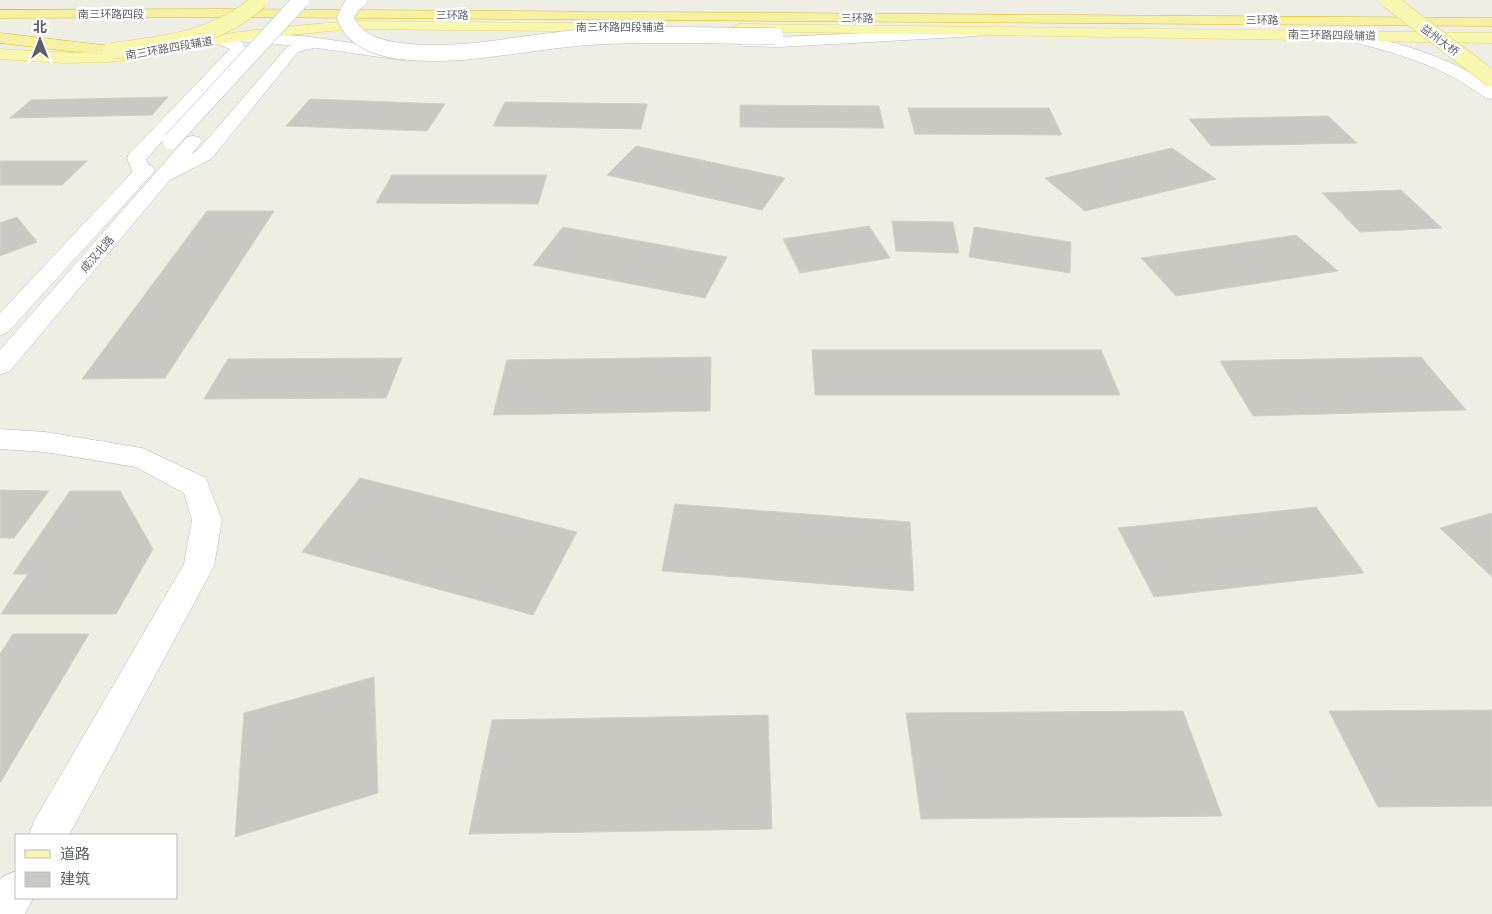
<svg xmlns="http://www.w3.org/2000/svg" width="1492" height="914" font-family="'Archivo Narrow','Noto Sans SC',sans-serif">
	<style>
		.building { fill: #cac8c2; stroke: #d2d0c4 }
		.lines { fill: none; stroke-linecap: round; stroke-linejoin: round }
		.minor-casing { stroke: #b8b9be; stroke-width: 1 }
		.tertiary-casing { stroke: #b8b9be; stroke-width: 1 }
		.secondary-casing { stroke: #bbbcc2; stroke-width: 1 }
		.primary-casing { stroke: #e6d567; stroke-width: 1 }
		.trunk-casing { stroke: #e1bf13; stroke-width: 1 }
		.minor { fill: #fff; fill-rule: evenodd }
		.tertiary { fill: #fff; fill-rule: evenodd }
		.secondary { fill: #fff; fill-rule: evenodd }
		.primary { fill: #f8f7b0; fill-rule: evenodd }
		.trunk { fill: #f6f0a3; fill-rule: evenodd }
		.secondary-bridge-casing { stroke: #bbbcc2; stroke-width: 17; stroke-linecap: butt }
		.primary-bridge-casing { stroke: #e6d567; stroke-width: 17; stroke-linecap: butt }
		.secondary-bridge { stroke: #fff; stroke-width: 16 }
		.primary-bridge { stroke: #f8f7b0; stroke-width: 16 }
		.labels { text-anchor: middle; stroke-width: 5; stroke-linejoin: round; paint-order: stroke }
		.far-street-label { font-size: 11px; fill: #5d5f65; stroke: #fff }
	</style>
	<rect width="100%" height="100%" fill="#eeeee5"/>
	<!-- building -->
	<g class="building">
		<polygon points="168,97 152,115 10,118 31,100"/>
		<polygon points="310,99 445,104 427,131 286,126"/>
		<polygon points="505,102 647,104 641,129 493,126"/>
		<polygon points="740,105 879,106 884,128 740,127"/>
		<polygon points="908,108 1049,108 1062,135 915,134"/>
		<polygon points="1328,116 1357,143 1211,146 1189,119"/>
		<polygon points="636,146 785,178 762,210 607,175"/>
		<polygon points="1172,148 1216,179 1085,211 1045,178"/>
		<polygon points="0,161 87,161 62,185 0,185"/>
		<polygon points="392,175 547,175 538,204 376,203"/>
		<polygon points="1401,190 1442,228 1360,232 1322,193"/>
		<polygon points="207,211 274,211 165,378 82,379"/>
		<polygon points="17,217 37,242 0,256 0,223"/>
		<polygon points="892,221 953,222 959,253 896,251"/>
		<polygon points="869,226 890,258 800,273 783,239"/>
		<polygon points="563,227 727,257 705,298 533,265"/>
		<polygon points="974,227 1071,242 1070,273 969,257"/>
		<polygon points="1296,235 1338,271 1176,296 1141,258"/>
		<polygon points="812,350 1101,350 1120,395 815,395"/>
		<polygon points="711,357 710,411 493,415 507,360"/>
		<polygon points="1421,357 1466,410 1253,416 1220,361"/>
		<polygon points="402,358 386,398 204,399 228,359"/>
		<polygon points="360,478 577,532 533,615 302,552"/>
		<polygon points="0,490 49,491 14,538 0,538"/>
		<polygon points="70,491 120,491 153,549 116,614 1,614 28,574 13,574"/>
		<polygon points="675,504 910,522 914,591 662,571"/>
		<polygon points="1316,507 1364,573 1154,597 1118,528"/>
		<polygon points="1492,513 1492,577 1440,528"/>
		<polygon points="13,634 89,634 0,783 0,654"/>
		<polygon points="374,677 378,793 235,837 244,713"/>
		<polygon points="1492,710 1492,806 1378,807 1329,711"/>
		<polygon points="1183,711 1222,816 921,819 906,713"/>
		<polygon points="768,715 772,829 469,834 492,720"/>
	</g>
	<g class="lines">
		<!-- minor casing -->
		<g class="minor-casing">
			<g id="minor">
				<polygon points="0,429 45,432 142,448 206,478 222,520 214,566 69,835 29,835 34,821 184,564 192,520 184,493 136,467 45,452 0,449"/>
				<polygon points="16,871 16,898 33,898 25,914 0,914 0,880 2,877"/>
			</g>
		</g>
		<!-- tertiary casing -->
		<g class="tertiary-casing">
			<g id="tertiary">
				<path d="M 1342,30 C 1395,42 1447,55 1492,86 L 1492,99 L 1486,98 C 1438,63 1393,52 1337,38 L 1334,35 Z"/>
				<polygon points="218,34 242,42 246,50 146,159 152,174 149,178 135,178 127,158 129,154 230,49 213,42 210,39"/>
				<polygon points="315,38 320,40 323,43 320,46 298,52 211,159 172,179 158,179 155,175 158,171 197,151 288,46"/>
			</g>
		</g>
		<!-- secondary casing -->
		<g class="secondary-casing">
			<g id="secondary">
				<polygon points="973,28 981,33 978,36 780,47 743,46 735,41 743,36 780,37"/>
				<polygon points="240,33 303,36 408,51 416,56 408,61 303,46 235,41 232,38 235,35"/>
				<polygon points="193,136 199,137 202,141 199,145 9,372 0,374 0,350 187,137"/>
				<polygon points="145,164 152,166 155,170 152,174 8,332 0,335 0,313 138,166"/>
			</g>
		</g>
		<!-- primary casing -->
		<g class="primary-casing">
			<g id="primary">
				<path d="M 352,21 L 663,24 L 670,28 L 663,32 L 352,29 L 267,37 L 194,48 L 149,58 L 107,62 L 64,63 L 0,59 L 0,49 C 36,51 71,54 107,52 C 138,51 166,43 197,38 C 248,30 300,25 352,21 Z"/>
				<polygon points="739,24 1492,33 1492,43 734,31 732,28"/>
			</g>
		</g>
		<!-- trunk casing -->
		<g class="trunk-casing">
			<g id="trunk">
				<polygon points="223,9 1492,18 1492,26 223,17 0,18 0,10"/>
				<polygon points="0,33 111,46 119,51 111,56 0,43"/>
			</g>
		</g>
		<!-- minor -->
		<use href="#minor" class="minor"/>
		<!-- tertiary -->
		<use href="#tertiary" class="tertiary"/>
		<!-- secondary -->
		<use href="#secondary" class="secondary"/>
		<!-- primary -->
		<use href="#primary" class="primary"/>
		<!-- trunk -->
		<use href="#trunk" class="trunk"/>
		<!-- secondary-bridge casing -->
		<g class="secondary-bridge-casing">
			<g id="secondary-bridge">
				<path d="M 358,0 L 352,5 L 345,18 C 355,41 377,48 400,51 C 463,59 527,41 589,37 C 651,33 713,36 775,36"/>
				<polyline points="171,141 301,0"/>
			</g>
		</g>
		<!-- primary-bridge casing -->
		<g class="primary-bridge-casing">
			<g id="primary-bridge">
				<polyline points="1388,0 1492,79"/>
				<path d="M 111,51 C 164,45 220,38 260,0"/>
			</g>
		</g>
		<!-- secondary-bridge -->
		<use href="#secondary-bridge" class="secondary-bridge"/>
		<!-- primary-bridge -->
		<use href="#primary-bridge" class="primary-bridge"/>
	</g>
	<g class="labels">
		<!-- far-street labels -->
		<g class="far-street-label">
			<text x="111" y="18">南三环路四段</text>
			<text x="452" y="19">三环路</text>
			<text x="857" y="22">三环路</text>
			<text x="1262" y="24">三环路</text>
			<text x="620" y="31">南三环路四段辅道</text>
			<text transform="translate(1332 35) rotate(1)" y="4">南三环路四段辅道</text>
			<text transform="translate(1440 40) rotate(37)" y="4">益州大桥</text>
			<text transform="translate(169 48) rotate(-10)" y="4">南三环路四段辅道</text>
			<text transform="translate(97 254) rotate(-49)" y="4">成汉北路</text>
		</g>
	</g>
	<!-- legend -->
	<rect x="15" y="834" width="162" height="65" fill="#ffffff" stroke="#bebfc1"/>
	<rect x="25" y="850" width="25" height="8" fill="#f8f7b0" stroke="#bebfc1"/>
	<text x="60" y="859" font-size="15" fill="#5d5f65">道路</text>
	<rect x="25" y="872" width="25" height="15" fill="#cac8c2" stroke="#bebfc1"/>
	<text x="60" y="884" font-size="15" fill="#5d5f65">建筑</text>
	<!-- north arrow -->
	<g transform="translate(40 40)" stroke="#ffffff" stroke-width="4" paint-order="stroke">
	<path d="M0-4L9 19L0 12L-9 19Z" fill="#5d5f65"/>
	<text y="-8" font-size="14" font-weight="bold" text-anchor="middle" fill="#5d5f65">北</text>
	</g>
</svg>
